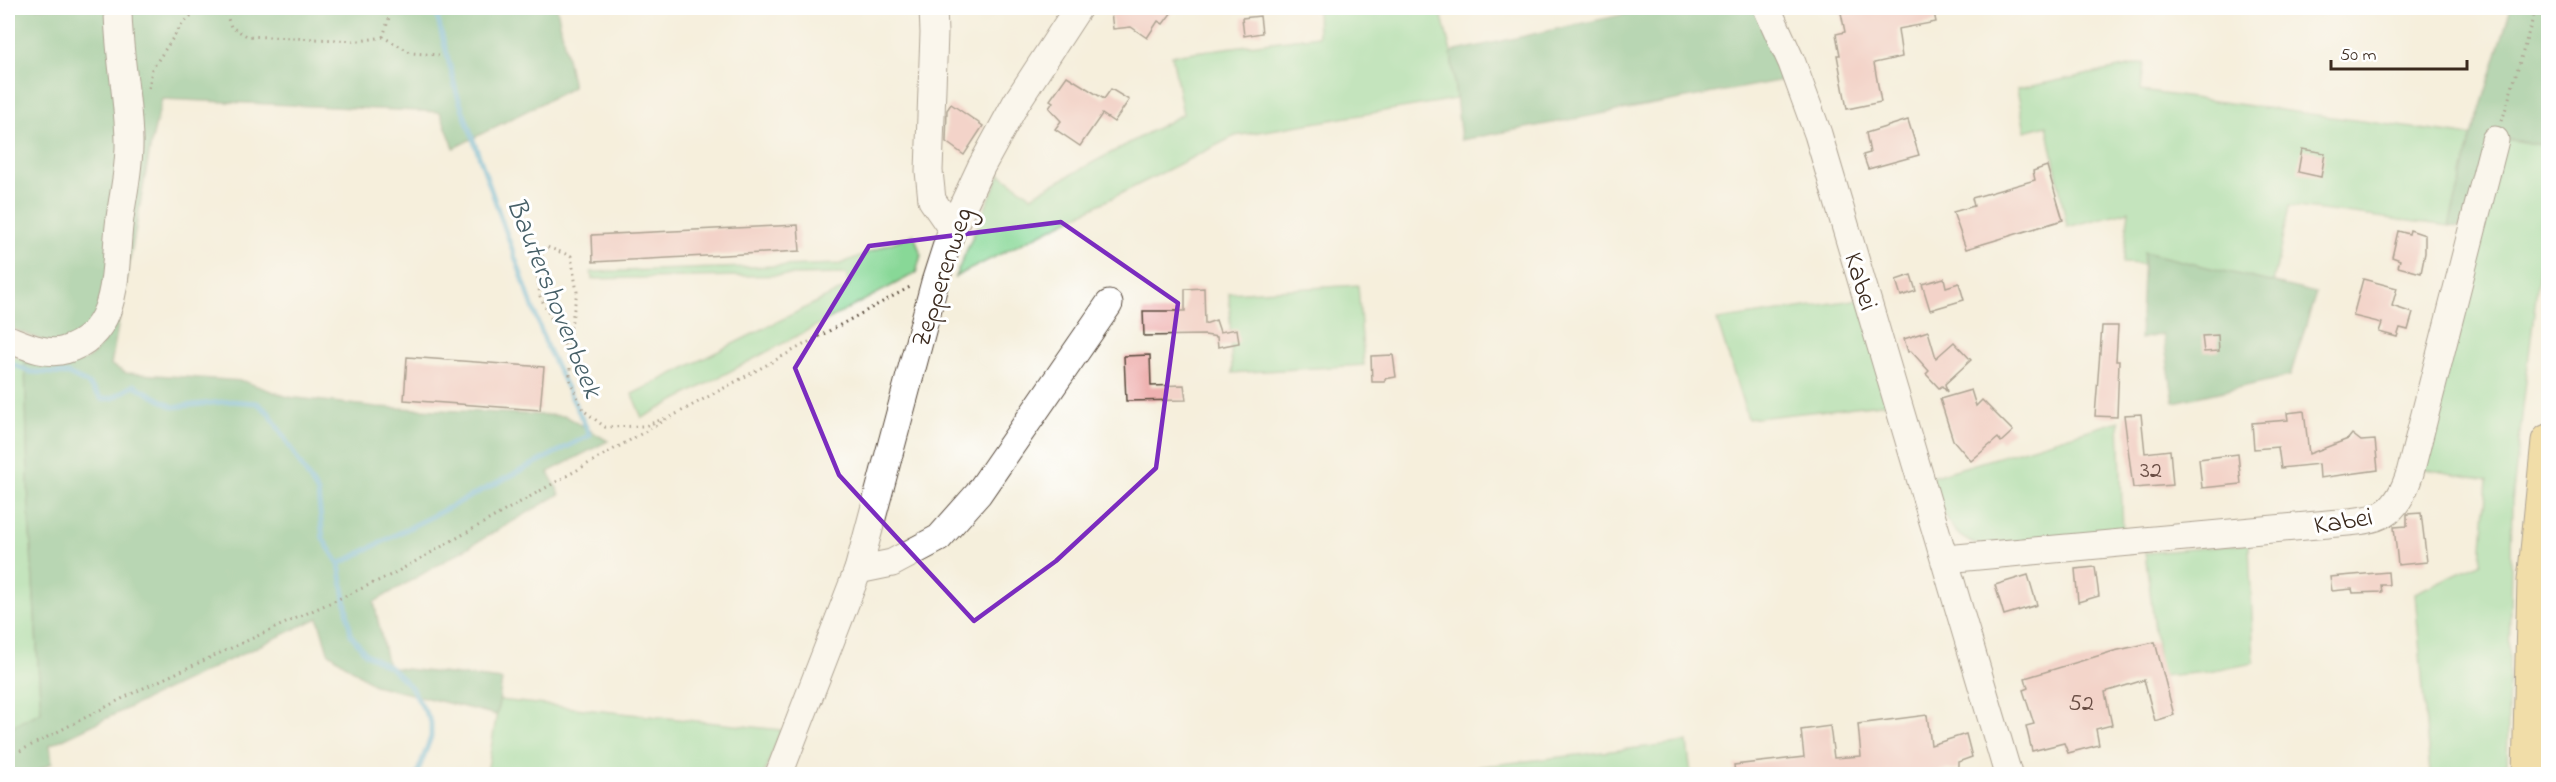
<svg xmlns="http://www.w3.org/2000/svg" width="2556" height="782" font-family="'Indie Flower',sans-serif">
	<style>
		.green { fill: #88d897; stroke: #62815a; stroke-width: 1.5 }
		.forest { fill: #6eb880; stroke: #54714f; stroke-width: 1.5 }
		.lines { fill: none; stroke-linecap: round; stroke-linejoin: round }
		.stream { stroke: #57aed4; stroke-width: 5 }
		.building { fill: #efb2b1 }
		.minor-casing { stroke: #57483a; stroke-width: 29 }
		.highway-casing { stroke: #57483a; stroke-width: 35 }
		.path { stroke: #57483a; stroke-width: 3; stroke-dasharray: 1.5 4.5; stroke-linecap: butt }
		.minor { stroke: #fff; stroke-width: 27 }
		.highway { stroke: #eac769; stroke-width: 33 }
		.marked { fill: none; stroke: #7b2cbf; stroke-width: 4.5; stroke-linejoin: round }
		.labels { text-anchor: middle; stroke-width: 6; stroke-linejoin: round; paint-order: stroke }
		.number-label { font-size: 24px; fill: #684c43 }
		.street-label { font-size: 27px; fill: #3b2a1e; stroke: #fff }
		.water-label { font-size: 28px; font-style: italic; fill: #465f67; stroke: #fff }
	</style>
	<rect width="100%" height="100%" fill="#fff"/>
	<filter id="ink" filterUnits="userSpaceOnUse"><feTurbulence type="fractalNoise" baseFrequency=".0167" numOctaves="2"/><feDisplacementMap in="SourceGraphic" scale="12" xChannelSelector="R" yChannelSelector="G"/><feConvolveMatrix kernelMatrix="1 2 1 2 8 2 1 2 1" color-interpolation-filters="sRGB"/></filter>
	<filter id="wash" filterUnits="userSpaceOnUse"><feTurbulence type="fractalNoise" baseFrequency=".008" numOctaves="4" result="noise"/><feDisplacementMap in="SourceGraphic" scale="24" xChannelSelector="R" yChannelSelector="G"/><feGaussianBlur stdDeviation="1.35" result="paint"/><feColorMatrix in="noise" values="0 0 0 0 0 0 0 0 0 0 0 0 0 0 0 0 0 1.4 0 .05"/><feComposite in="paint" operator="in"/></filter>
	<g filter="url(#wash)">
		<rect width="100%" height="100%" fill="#f5efdc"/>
		<!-- green -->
		<g class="green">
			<polygon points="1317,8 1440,8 1451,52 1456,99 1235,136 955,277 1000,174 1031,196 1183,114 1172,55 1318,36"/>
			<polygon points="2144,63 2141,91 2472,136 2449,226 2289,206 2273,284 2144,252 2143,264 2123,263 2129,211 2067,227 2047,125 2025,131 2017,89"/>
			<polygon points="2506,139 2548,146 2548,192 2512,502 2507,774 2430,774 2415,593 2481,562 2487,480 2419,468"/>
			<polygon points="914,234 921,255 916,273 642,418 632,394 849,286 846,274 592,279 591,272 840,264"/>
			<polygon points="1358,285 1364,365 1232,373 1229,293"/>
			<polygon points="1860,299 1890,403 1748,419 1717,320"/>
			<polygon points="8,355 25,360 29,515 41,713 8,728"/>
			<path d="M 2119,421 L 2123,534 L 1976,544 C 1946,536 1941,503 1931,477 Z"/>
			<polygon points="2249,544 2254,663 2208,672 2161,676 2145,553"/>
			<polygon points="499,700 781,730 764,774 489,774 487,773"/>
			<polygon points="1687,742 1691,774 1417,774"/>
		</g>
		<!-- forest -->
		<g class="forest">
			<path d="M 8,8 L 557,8 L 573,87 L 454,148 L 440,112 L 162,99 L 151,144 L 111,365 L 126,373 L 243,381 L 288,397 L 377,407 L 566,416 L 608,441 L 548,472 L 560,494 L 374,602 L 388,667 L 502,680 L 497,715 L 374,685 L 328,652 L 318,618 L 50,745 L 52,763 L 31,774 L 8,774 L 8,728 L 41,712 L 29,515 L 25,360 C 64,365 92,374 109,329 L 56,346 L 8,327 Z"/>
			<polygon points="1653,8 1755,8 1789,79 1461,140 1451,52"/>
			<polygon points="2511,8 2548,8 2548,146 2506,139 2459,227 2449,226 2472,136"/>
			<polygon points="2144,252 2316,293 2290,376 2174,402 2163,334 2140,339"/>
		</g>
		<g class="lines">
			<!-- stream -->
			<g class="stream">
				<polyline points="8,362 31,372 68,374 87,383 102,399 113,398 134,385 173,407 232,401 257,403 269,413 318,493 323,539 339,564 351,635 366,654 391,668 411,687 431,722 431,737 417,774"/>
				<polyline points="339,564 590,435 547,347 457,94 435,8"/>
			</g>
		</g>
		<g id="blocks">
			<!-- building -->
			<g class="building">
				<polygon points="1133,8 1175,8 1163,24 1158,21 1147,38 1131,27 1113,29 1111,12"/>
				<polygon points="1840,8 1933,8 1936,22 1898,29 1902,57 1874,63 1881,102 1847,109 1837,55 1840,55 1836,34 1845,32"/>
				<polygon points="1260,16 1262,33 1244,36 1242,18"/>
				<polygon points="1067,76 1104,99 1111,89 1129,100 1114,122 1102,114 1080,146 1055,129 1061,121 1049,108 1053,102 1050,100"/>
				<polygon points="951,104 983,126 964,155 946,142 947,110"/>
				<polygon points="1908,120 1919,155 1868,169 1863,155 1870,153 1866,133"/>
				<polygon points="2302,149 2325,153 2321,177 2298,172"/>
				<polygon points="2047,166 2063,220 1966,249 1953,212 1974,206 1972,198 2035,180 2033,171"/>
				<polygon points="798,225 800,251 593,262 592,235"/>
				<polygon points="2410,230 2425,235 2425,253 2421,273 2398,267 2400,260 2392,257 2398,231 2409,234"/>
				<polygon points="1911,275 1916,291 1901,296 1896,280"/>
				<polygon points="1944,278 1946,287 1959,283 1964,300 1930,310 1922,284"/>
				<polygon points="2363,279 2397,288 2392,306 2413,313 2408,330 2400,328 2397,337 2379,332 2382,323 2353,316"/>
				<polygon points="1204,288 1205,324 1216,320 1220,332 1237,329 1239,343 1218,347 1217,337 1205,335 1144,336 1143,311 1185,311 1185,289"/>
				<polygon points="2102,326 2118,326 2116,361 2119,361 2117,417 2095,416"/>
				<polygon points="1928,331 1936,358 1954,342 1971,360 1945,384 1947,392 1942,386 1939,388 1926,374 1929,371 1911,351 1908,352 1904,339"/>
				<polygon points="2218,335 2219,351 2204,352 2202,336"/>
				<polygon points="1150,355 1151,386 1184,385 1186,400 1126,401 1124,356"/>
				<polygon points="1393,355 1396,377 1385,379 1385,382 1372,382 1371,356"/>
				<polygon points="407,357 544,367 540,410 404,400"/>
				<polygon points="1971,390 1976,406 1982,400 2013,431 2001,442 1998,438 1971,461 1953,440 1940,399"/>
				<polygon points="2304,411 2309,454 2348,439 2352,434 2361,441 2375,440 2378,470 2320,478 2319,464 2281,468 2278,447 2254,449 2252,423 2288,420 2287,413"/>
				<polygon points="2141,414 2145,453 2170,450 2173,485 2133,488 2124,415"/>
				<polygon points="2238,454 2241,484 2202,488 2199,459"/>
				<polygon points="2421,513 2427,562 2398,565 2394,527 2407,526 2407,514"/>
				<polygon points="2095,567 2099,596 2078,602 2075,569"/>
				<polygon points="2388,572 2389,585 2381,585 2382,592 2353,593 2352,589 2332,591 2330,577"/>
				<polygon points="2028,575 2037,605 2004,615 1995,585"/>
				<polygon points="2155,642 2174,715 2155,721 2144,680 2105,692 2112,725 2096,729 2099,745 2068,753 2064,743 2032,751 2026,726 2034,724 2023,690 2028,688 2025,678 2114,651"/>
				<polygon points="1927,715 1931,745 1966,734 1972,757 1958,762 1958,769 1910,774 1735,774 1734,765 1804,757 1801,730 1830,726 1834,758 1861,756 1858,724"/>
			</g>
		</g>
	</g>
	<g filter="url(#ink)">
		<use href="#blocks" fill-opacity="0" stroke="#57483a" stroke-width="1.5"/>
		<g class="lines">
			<!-- minor casing -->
			<g class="minor-casing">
				<g id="minor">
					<polyline points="933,8 934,33 929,171 932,200 952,229"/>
					<polyline points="1767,8 1792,63 1818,134 2008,774"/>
					<path d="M 8,339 C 24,345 47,356 65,350 C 120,334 114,271 119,226 C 122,197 130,169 129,140 C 128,95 118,52 118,8"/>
					<path d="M 1946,559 L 2328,524 C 2375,519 2394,523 2410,473 L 2495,140"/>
					<polyline points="858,570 892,563 939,538 978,494 1109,304"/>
					<polyline points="779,774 858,570 935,282 952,229 981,167 1016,103 1078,8"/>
				</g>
			</g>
			<!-- highway casing -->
			<g class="highway-casing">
				<polyline id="highway" points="2529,774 2534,581 2548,441"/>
			</g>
			<!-- path -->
			<g class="path">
				<polyline points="224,8 231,27 247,36 360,41 383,37 412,53 439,55"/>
				<polyline points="383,37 392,8"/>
				<polyline points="149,88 152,69 181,26 198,8"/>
				<polyline points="2502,121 2536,8"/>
				<polyline points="570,356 540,296 536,267 547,247 571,256 577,292 570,331 570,380 583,410 605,427 645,426 668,417"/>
				<polyline points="20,751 137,691 393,574 678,413 910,287"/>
			</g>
			<!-- minor -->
			<use href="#minor" class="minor"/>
			<!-- highway -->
			<use href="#highway" class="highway"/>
		</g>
	</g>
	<!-- marked area -->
	<path d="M0 0H2556V782H0ZM 1061,222 L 1178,303 L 1156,468 L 1056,561 L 974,621 L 839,475 L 795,368 L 869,246 Z" fill="#f5efdc" fill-opacity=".55" fill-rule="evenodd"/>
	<path class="marked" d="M 1061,222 L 1178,303 L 1156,468 L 1056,561 L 974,621 L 839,475 L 795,368 L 869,246 Z"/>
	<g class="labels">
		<!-- number labels -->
		<g class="number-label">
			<text x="2151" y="477">32</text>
			<text x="2081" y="710">52</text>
		</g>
		<!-- street labels -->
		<g class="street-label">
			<text transform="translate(941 277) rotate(-72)" y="9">Zepperenweg</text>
			<text transform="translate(1862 281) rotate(73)" y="9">Kabei</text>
			<text transform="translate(2343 520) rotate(-9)" y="9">Kabei</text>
		</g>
		<!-- water labels -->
		<g class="water-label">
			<text transform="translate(556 297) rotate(68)" y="10">Bautershovenbeek</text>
		</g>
	</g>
	<!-- margin -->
	<rect width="2556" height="782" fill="none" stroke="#fff" stroke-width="30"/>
	<!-- scale -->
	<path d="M2331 60v9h136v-9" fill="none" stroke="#3b2a1e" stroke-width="3"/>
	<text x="2340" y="60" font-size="18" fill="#3b2a1e" stroke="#ffffff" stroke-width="4.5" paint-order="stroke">50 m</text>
</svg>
